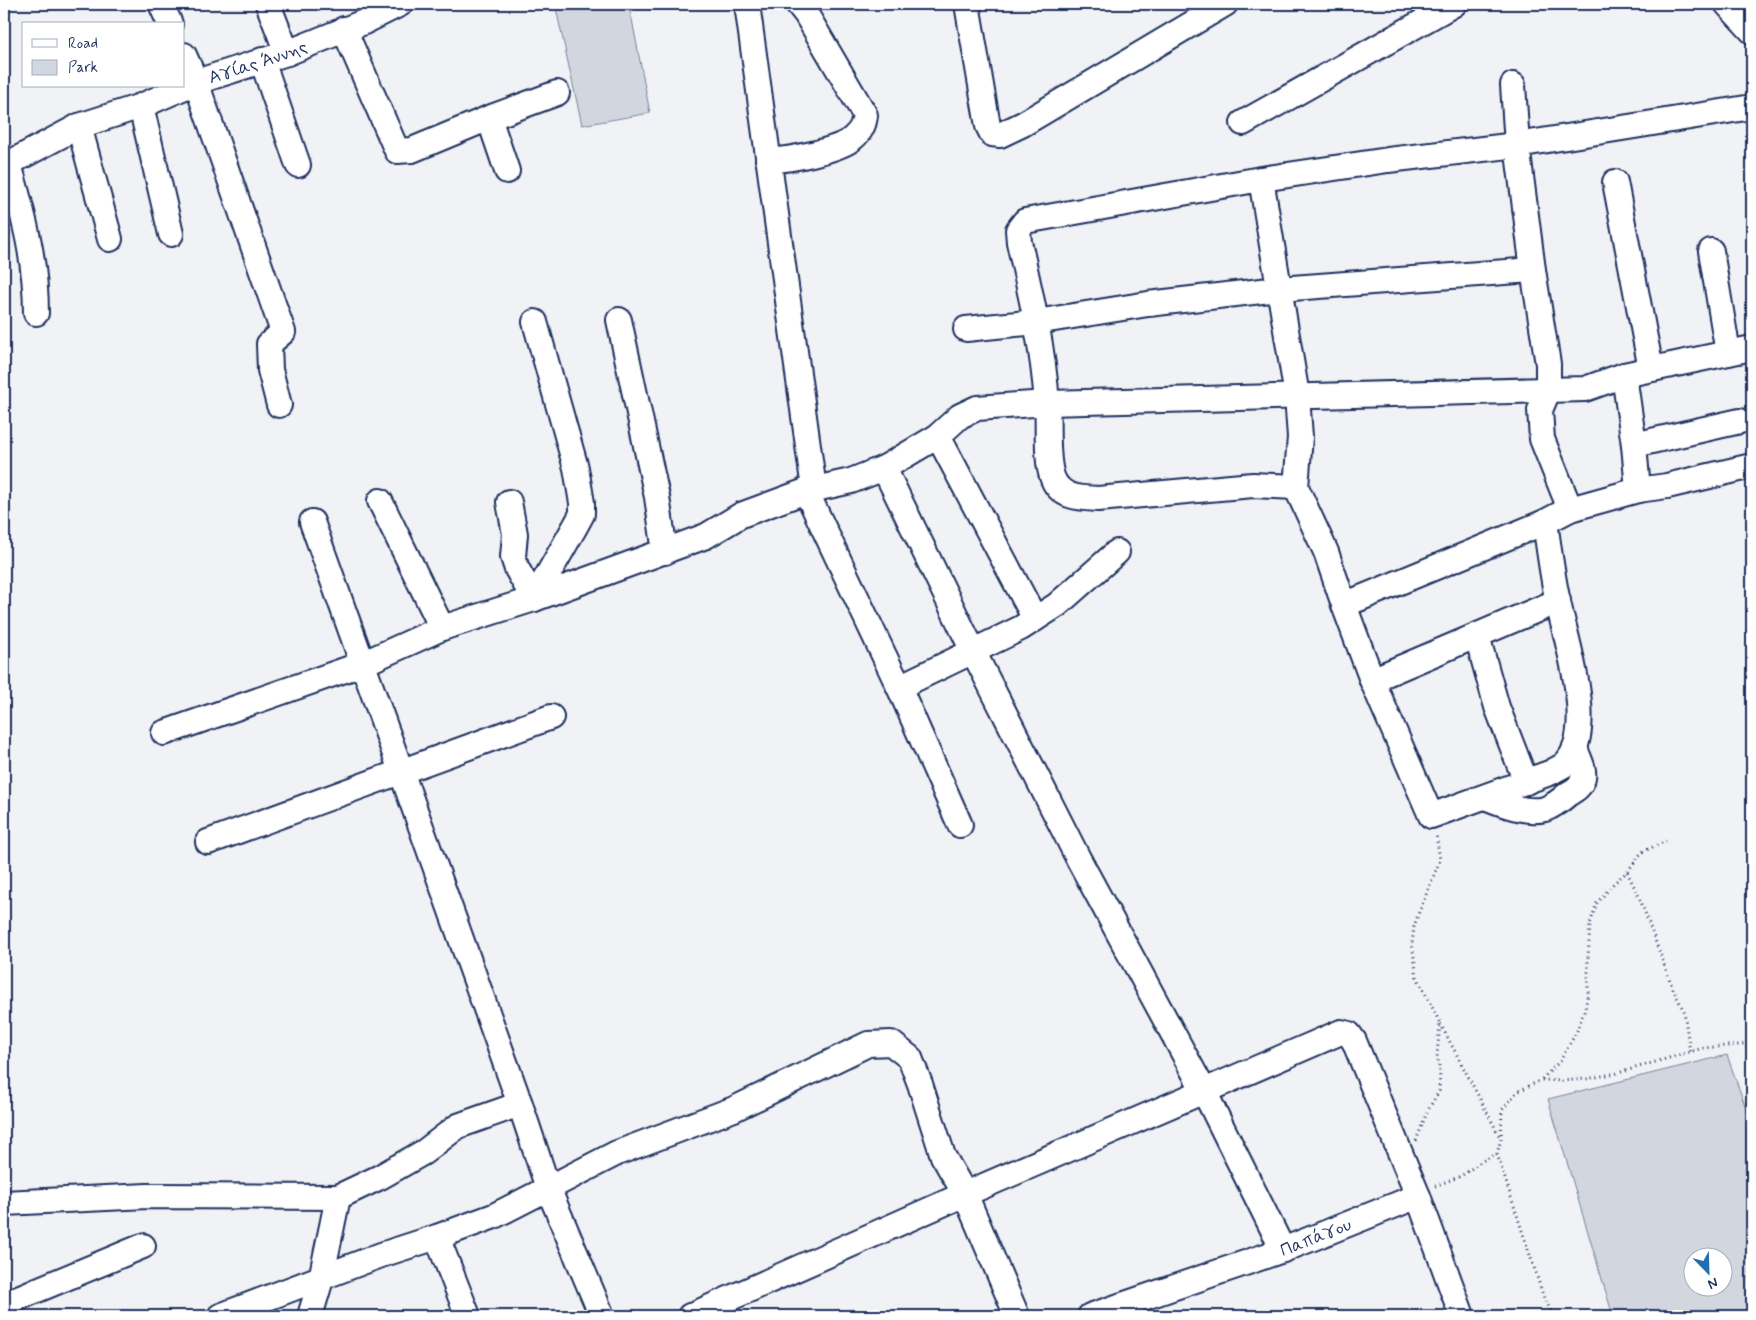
<svg xmlns="http://www.w3.org/2000/svg" width="1756" height="1320" font-family="Mynerve,sans-serif">
	<style>
		.green { fill: #d2d6df; stroke: #76829e; fill-rule: evenodd }
		.lines { fill: none; stroke-linecap: round; stroke-linejoin: round }
		.minor-casing { stroke: #1b2f5e; stroke-width: 28 }
		.path { stroke: #1b2f5e; stroke-width: 3; stroke-dasharray: 1 4; stroke-linecap: butt }
		.minor { stroke: #fff; stroke-width: 24 }
		.labels { text-anchor: middle; stroke-width: 4; stroke-linejoin: round; paint-order: stroke }
		.street-label { font-size: 18px; fill: #1b2f5e; stroke: #fff }
	</style>
	<rect width="100%" height="100%" fill="#f1f2f5"/>
	<filter id="ink" filterUnits="userSpaceOnUse"><feTurbulence type="fractalNoise" baseFrequency=".02" numOctaves="2"/><feDisplacementMap in="SourceGraphic" scale="10" xChannelSelector="R" yChannelSelector="G"/><feConvolveMatrix kernelMatrix="1 2 1 2 8 2 1 2 1" color-interpolation-filters="sRGB"/></filter>
	<g filter="url(#ink)">
		<!-- green -->
		<g class="green">
			<polygon points="555,4 629,4 650,113 582,125"/>
			<path d="M 1727,1055 L 1752,1125 L 1752,1316 L 1613,1316 L 1548,1099 ZM 1694,1258 L 1724,1258 L 1724,1288 L 1694,1288 Z"/>
		</g>
		<g class="lines">
			<!-- minor casing -->
			<g class="minor-casing">
				<g id="minor">
					<polyline points="161,4 170,24"/>
					<polyline points="268,4 287,53"/>
					<polyline points="747,4 814,489"/>
					<polyline points="967,4 988,126 992,134 1000,135 1023,124 1225,4"/>
					<polyline points="1727,4 1752,31"/>
					<polyline points="344,29 397,151 412,150 489,118 507,171"/>
					<polyline points="184,55 196,82 283,332 269,344 270,370 279,405"/>
					<polyline points="262,60 298,165"/>
					<polyline points="1513,85 1517,145 1533,270 1548,364 1548,391 1540,410 1542,439 1570,509"/>
					<polyline points="141,106 171,234"/>
					<polyline points="489,118 557,93"/>
					<polyline points="1243,123 1454,4"/>
					<polyline points="79,126 110,239"/>
					<path d="M 768,160 C 786,161 840,150 853,138 C 861,131 864,125 865,115 L 806,14 L 798,4"/>
					<path d="M 9,164 C 23,214 36,259 36,313"/>
					<path id="s1" d="M 4,166 L 79,126 L 141,106 L 196,82 L 287,53 L 364,22 L 400,4"/>
					<path d="M 1261,179 L 1297,396 L 1300,437 L 1296,487 L 1326,552 L 1344,605 L 1372,680 L 1431,816 L 1552,772 C 1556,769 1562,767 1565,764 C 1598,731 1566,641 1558,602 C 1552,575 1549,549 1545,522"/>
					<polyline points="1615,182 1651,369"/>
					<polyline points="1711,251 1728,353"/>
					<polyline points="619,320 657,497 665,552"/>
					<polyline points="966,329 1036,322 1148,304 1279,289 1533,270"/>
					<polyline points="1624,375 1634,445 1638,490"/>
					<polyline points="1634,445 1740,421"/>
					<polyline points="884,468 973,651 1079,860 1204,1091 1283,1250"/>
					<path d="M 1296,487 L 1253,485 L 1098,499 C 1080,498 1061,498 1053,479 C 1045,460 1049,424 1047,403 C 1043,348 1031,295 1019,242 L 1018,230 L 1025,221 L 1261,179 L 1388,160 L 1517,145 L 1752,107"/>
					<polyline points="806,491 899,687 1021,628 1035,619 938,436"/>
					<polyline points="380,501 442,628"/>
					<polyline points="509,502 515,534 513,557 517,569 534,599"/>
					<polyline points="312,522 520,1104 548,1188 602,1316"/>
					<polyline points="534,599 576,525 582,514 582,503 576,468 535,322"/>
					<polyline points="1344,605 1545,522 1570,509 1638,490 1667,486 1752,466"/>
					<polyline points="1035,619 1057,605 1117,552"/>
					<polyline points="1477,636 1497,707 1526,782"/>
					<polyline points="1372,680 1558,601"/>
					<polyline points="899,687 960,825"/>
					<polyline points="164,733 362,664 442,628 534,599 706,536 741,515 806,491 851,481 884,468 938,436 960,416 977,408 1047,403 1585,389 1624,375 1752,348"/>
					<path d="M 1485,797 C 1502,804 1527,814 1545,809 C 1554,806 1561,800 1568,794 C 1575,790 1582,786 1583,777 C 1585,768 1577,756 1575,747"/>
					<polyline points="208,842 551,717"/>
					<polyline points="338,1197 380,1177 424,1152 458,1126 520,1104"/>
					<polyline points="4,1203 147,1196 338,1197 321,1279 310,1316"/>
					<polyline points="437,1237 468,1316"/>
					<polyline points="6,1303 143,1246"/>
					<polyline points="220,1316 381,1255 437,1237 494,1216 617,1153 734,1109 868,1044 891,1043 910,1058 920,1084 943,1156 965,1194 1341,1032 1349,1034 1354,1041 1418,1196"/>
					<polyline points="690,1316 965,1194 1017,1316"/>
					<path id="s2" d="M 1090,1316 L 1283,1250 L 1418,1196 L 1462,1316"/>
				</g>
			</g>
			<!-- path -->
			<g class="path">
				<polyline points="1627,872 1640,899 1673,989 1684,1011 1690,1052"/>
				<polyline points="1542,1079 1560,1061 1576,1033 1585,1009 1588,993 1588,959 1590,924 1597,903 1614,883 1627,872 1642,852 1666,841"/>
				<polyline points="1501,1139 1502,1110 1517,1092 1541,1080 1562,1081 1586,1079 1618,1073 1703,1048 1750,1044 1752,1046"/>
				<polyline points="1416,1141 1427,1112 1439,1091 1440,1072 1437,1055 1440,1023 1417,977 1412,944 1414,927 1419,912 1440,860 1436,834"/>
				<polyline points="1497,1154 1544,1298 1554,1316"/>
				<polyline points="1435,1186 1461,1176 1482,1161 1497,1154 1501,1139 1440,1023"/>
			</g>
			<!-- minor -->
			<use href="#minor" class="minor"/>
		</g>
	</g>
	<g class="labels">
		<!-- street labels -->
		<g class="street-label">
			<text dy="6" stroke="none"><textPath href="#s1" startOffset="275">Αγίας Άννης</textPath></text>
			<text dy="6" stroke="none"><textPath href="#s2" startOffset="239">Παπάγου</textPath></text>
		</g>
	</g>
	<!-- margin -->
	<rect width="1756" height="1320" fill="none" stroke="#fff" stroke-width="20"/>
	<rect x="10" y="10" width="1736" height="1300" fill="none" stroke="#1b2f5e" stroke-width="2" filter="url(#ink)"/>
	<!-- legend -->
	<rect x="22" y="22" width="162" height="65" fill="#ffffff" stroke="#a4acbf"/>
	<rect x="32" y="39" width="25" height="8" fill="#ffffff" stroke="#a4acbf"/>
	<text x="68" y="48" font-size="15" fill="#1b2f5e">Road</text>
	<rect x="32" y="60" width="25" height="15" fill="#d2d6df" stroke="#a4acbf"/>
	<text x="68" y="72" font-size="15" fill="#1b2f5e">Park</text>
	<!-- north arrow -->
	<g transform="translate(1708 1272) rotate(157)"><circle r="24" fill="#ffffff" stroke="#a4acbf"/>
	<path d="M0-4L9 19L0 12L-9 19Z" fill="#1f6fb2"/>
	<text y="-8" font-size="14" font-weight="bold" text-anchor="middle" fill="#1b2f5e">N</text>
	</g>
</svg>
